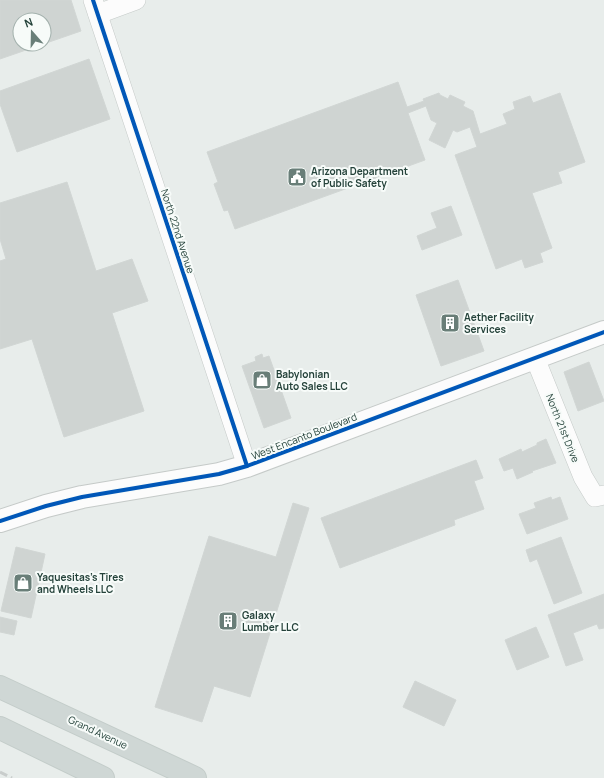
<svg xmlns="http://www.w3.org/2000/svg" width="604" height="778" font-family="Manrope,sans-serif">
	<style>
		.building { fill: #cfd4d2; stroke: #d1d6d4; fill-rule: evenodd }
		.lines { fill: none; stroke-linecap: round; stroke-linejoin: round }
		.minor-casing { stroke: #c5cac8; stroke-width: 20 }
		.tertiary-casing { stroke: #c5cac8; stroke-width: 24 }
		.primary-casing { stroke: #c3ccc9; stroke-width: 24 }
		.minor { stroke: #fcfcfc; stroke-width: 19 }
		.tertiary { stroke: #fcfcfc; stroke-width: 22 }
		.primary { stroke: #cfd7d5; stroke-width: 22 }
		.rail { stroke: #c9cdcc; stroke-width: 3; stroke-dasharray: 8 4; stroke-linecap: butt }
		.cycleway-casing { stroke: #f7fbf9; stroke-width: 6 }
		.cycleway { stroke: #0057b8; stroke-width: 4 }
		.labels { text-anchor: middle; stroke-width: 4; stroke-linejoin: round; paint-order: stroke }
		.poi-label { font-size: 10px; font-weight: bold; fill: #24423a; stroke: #f7fbf9; text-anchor: start }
		.street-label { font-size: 10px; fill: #24423a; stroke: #f7fbf9 }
	</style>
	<rect width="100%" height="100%" fill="#e8edeb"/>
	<!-- building -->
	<g class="building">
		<path d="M 0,0 L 71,0 L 81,31 L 0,59 ZM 20,20 L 44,20 L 44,44 L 20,44 Z"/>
		<polygon points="89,59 110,119 17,152 0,104 0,91"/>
		<polygon points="398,82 407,107 424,101 423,99 439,93 440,95 448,99 450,95 465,102 463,106 473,111 480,134 507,124 503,114 515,109 513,102 530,96 533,103 560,93 585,162 558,172 562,183 532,193 552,248 540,253 543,262 525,268 522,259 496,269 455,155 477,147 470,127 457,132 453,130 445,148 429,140 437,123 431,120 426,106 408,113 425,160 235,229 228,210 224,211 214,184 218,182 207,152"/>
		<polygon points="67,182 96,271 132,259 148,301 112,313 144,411 64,437 32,339 0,349 0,261 6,259 0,239 0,203"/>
		<polygon points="451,206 462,235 422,250 417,236 437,228 431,213"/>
		<polygon points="458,280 484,351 441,366 416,295"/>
		<polygon points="262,354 263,358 269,356 291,418 264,428 242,366 256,361 255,357"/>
		<polygon points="589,362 604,401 578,411 564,372"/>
		<polygon points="546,439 556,463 532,471 533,472 517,479 513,468 504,471 499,459 521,449 522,452 537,445 537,443"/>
		<polygon points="476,460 483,478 474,481 484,509 454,520 455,525 340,568 321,518"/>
		<polygon points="551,497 552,500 560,497 568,519 527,534 519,514 536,508 534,503"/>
		<polygon points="293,503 309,508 250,697 214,686 202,722 155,707 209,536 276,557"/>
		<polygon points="561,537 582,593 554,604 537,559 530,562 526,550"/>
		<polygon points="16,547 45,554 31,618 1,611"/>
		<polygon points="604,594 604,628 599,629 597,624 573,633 583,660 566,666 548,615"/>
		<polygon points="0,617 17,621 14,635 0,632"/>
		<polygon points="536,627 549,657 517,670 505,640"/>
		<polygon points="415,681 456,700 444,726 403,707"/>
	</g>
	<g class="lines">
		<!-- minor casing -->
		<g class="minor-casing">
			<g id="minor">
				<polyline points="93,0 247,466"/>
				<polyline points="98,14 136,0"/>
				<polyline points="535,358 583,477 595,497 604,495"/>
			</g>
		</g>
		<!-- tertiary casing -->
		<g class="tertiary-casing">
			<polyline id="tertiary" points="0,521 46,506 82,497 219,474 247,466 604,332"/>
		</g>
		<!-- primary casing -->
		<g class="primary-casing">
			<g id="primary">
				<polyline points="0,687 195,778"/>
				<polyline points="0,728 103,778"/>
			</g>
		</g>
		<!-- minor -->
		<use href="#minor" class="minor"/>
		<!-- tertiary -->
		<use href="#tertiary" class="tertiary"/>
		<!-- primary -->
		<use href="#primary" class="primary"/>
		<!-- rail -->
		<polyline class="rail" points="0,772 12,778"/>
		<!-- cycleway casing -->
		<g class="cycleway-casing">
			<g id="cycleway">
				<polyline points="93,0 247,466"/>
				<polyline points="0,521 46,506 82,497 219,474 247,466 604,332"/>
			</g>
		</g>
		<!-- cycleway -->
		<use href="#cycleway" class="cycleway"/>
	</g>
	<!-- icons -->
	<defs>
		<g id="civic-square" transform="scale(1)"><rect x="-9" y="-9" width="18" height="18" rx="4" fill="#697e78" stroke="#f7fbf9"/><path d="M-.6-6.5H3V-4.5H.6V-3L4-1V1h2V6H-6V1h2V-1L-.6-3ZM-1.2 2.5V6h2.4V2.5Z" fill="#fff"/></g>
		<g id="building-square" transform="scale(1)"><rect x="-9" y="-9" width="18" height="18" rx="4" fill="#697e78" stroke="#f7fbf9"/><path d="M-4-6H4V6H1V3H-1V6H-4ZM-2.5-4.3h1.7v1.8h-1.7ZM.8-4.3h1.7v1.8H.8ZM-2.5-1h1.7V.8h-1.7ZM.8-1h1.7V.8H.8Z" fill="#fff"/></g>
		<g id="shop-square" transform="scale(1)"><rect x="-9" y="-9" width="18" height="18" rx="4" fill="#697e78" stroke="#f7fbf9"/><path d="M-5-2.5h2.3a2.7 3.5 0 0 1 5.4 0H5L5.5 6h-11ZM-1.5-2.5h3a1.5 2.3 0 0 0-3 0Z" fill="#fff"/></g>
	</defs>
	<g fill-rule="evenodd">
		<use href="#civic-square" x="297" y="177"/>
		<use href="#building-square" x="450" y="323"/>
		<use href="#shop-square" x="262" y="380"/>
		<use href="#shop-square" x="23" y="583"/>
		<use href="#building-square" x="228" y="621"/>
	</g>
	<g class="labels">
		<!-- poi labels -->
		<g class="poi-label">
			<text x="311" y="175">Arizona Department<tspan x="311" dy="12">of Public Safety</tspan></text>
			<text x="464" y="321">Aether Facility<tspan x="464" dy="12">Services</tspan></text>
			<text x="276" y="378">Babylonian<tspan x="276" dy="12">Auto Sales LLC</tspan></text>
			<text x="37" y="581">Yaquesitas's Tires<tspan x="37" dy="12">and Wheels LLC</tspan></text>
			<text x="242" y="619">Galaxy<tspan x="242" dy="12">Lumber LLC</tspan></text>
		</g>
		<!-- street labels -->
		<g class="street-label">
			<text transform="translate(178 231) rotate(72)" y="4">North 22nd Avenue</text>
			<text transform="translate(563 428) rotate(68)" y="4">North 21st Drive</text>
			<text transform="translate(304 436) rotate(-21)" y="4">West Encanto Boulevard</text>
			<text transform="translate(98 732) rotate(25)" y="4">Grand Avenue</text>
		</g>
	</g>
	<!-- north arrow -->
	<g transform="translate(32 32) rotate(340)"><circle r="19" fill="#f7fbf9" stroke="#a3b1ad"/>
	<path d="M0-3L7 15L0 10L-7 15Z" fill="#697e78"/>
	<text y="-6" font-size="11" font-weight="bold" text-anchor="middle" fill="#24423a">N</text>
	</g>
</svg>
